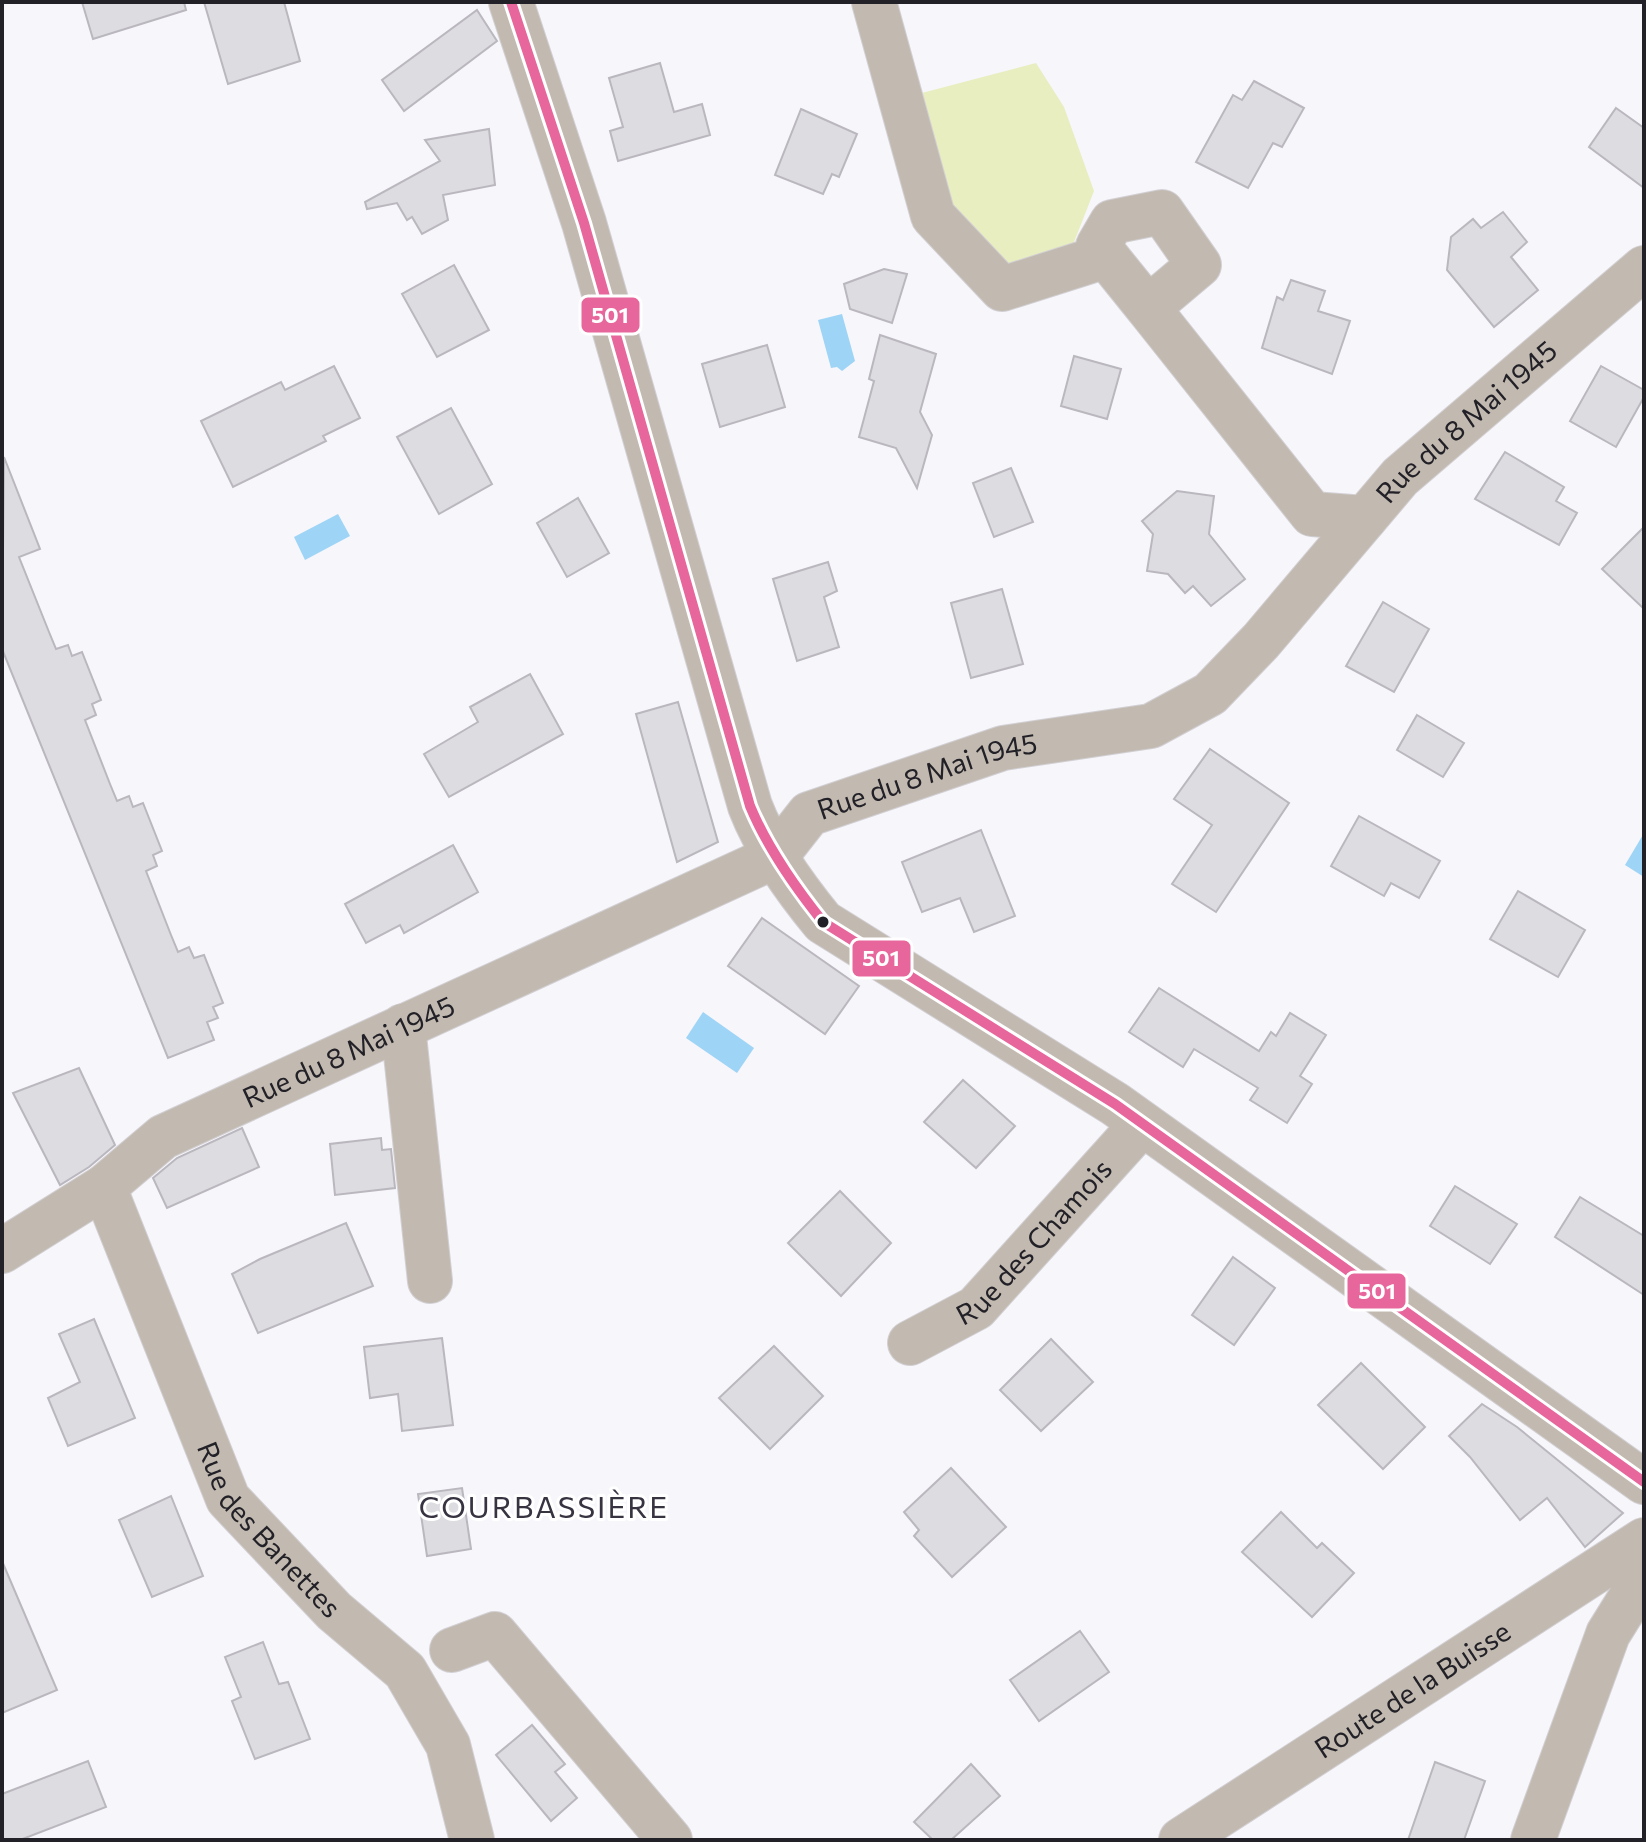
<svg xmlns="http://www.w3.org/2000/svg" width="1646" height="1842" font-family="Commissioner,sans-serif">
	<style>
		.green { fill: #e8eec0 }
		.water { fill: #9ed4f5 }
		.building { fill: #dddce1; stroke: #bab8be; stroke-width: 2 }
		.lines { fill: none; stroke-linecap: round; stroke-linejoin: round }
		.minor-casing { stroke: #d2d0d4; stroke-width: 46 }
		.minor { stroke: #c2bab0; stroke-width: 44 }
		.bus-1-casing { stroke: #fff; stroke-width: 16 }
		.bus-1 { stroke: #e7679c; stroke-width: 10 }
		.bus-dot { fill: #232128; stroke: #fff; stroke-width: 3 }
		.labels { text-anchor: middle; stroke-width: 6; stroke-linejoin: round; paint-order: stroke }
		.street-label { font-size: 28px; fill: #232128; stroke: #fff }
		.neighbourhood-label { font-size: 30px; letter-spacing: 2px; fill: #373341; stroke: #fff }
		.line-badge { stroke: #fff; stroke-width: 3 }
		.badge-label { font-size: 22px; text-anchor: middle; font-weight: bold; fill: #fff }
	</style>
	<rect width="100%" height="100%" fill="#f7f6fb"/>
	<!-- green -->
	<polygon class="green" points="1036,63 1064,107 1094,191 1069,255 1011,269 945,198 918,94"/>
	<!-- water -->
	<g class="water">
		<polygon points="842,314 855,361 842,371 837,367 831,368 818,320"/>
		<polygon points="338,514 350,536 305,560 294,537"/>
		<polygon points="1644,833 1644,877 1625,865"/>
		<polygon points="703,1012 754,1048 737,1073 686,1038"/>
	</g>
	<!-- building -->
	<g class="building">
		<polygon points="82,2 184,2 186,10 93,39"/>
		<polygon points="204,2 284,2 300,61 228,84"/>
		<polygon points="477,10 497,41 404,111 382,80"/>
		<polygon points="660,63 674,112 702,104 710,135 618,161 610,131 623,127 609,78"/>
		<polygon points="1254,81 1304,108 1282,147 1273,143 1248,188 1196,162 1233,95 1242,100"/>
		<polygon points="1616,108 1644,128 1644,188 1589,147"/>
		<polygon points="801,109 857,134 839,177 832,174 823,194 775,175"/>
		<polygon points="489,129 495,185 443,195 448,220 422,234 412,217 407,220 397,203 367,209 365,202 440,161 425,140"/>
		<polygon points="1503,212 1527,242 1511,257 1538,290 1494,327 1447,270 1451,237 1473,219 1481,228"/>
		<polygon points="454,265 489,330 437,357 402,294"/>
		<polygon points="884,269 907,274 892,323 850,309 844,284"/>
		<polygon points="1291,280 1325,291 1318,311 1350,321 1332,374 1262,348 1277,297 1283,300"/>
		<polygon points="880,335 936,354 920,412 932,435 917,488 896,448 859,437 874,381 869,379"/>
		<polygon points="767,345 785,407 720,427 702,364"/>
		<polygon points="1074,356 1121,369 1107,419 1061,406"/>
		<polygon points="334,366 360,418 323,436 326,441 233,487 201,421 281,382 285,390"/>
		<polygon points="1601,366 1644,390 1644,397 1616,447 1570,421"/>
		<polygon points="451,408 492,484 439,514 397,437"/>
		<polygon points="1505,452 1564,487 1556,501 1577,513 1559,545 1475,499"/>
		<polygon points="4,457 40,549 19,557 49,632 56,649 68,645 72,656 82,652 101,700 92,704 96,715 85,720 110,784 117,801 129,796 133,807 143,803 162,851 153,855 157,866 146,871 171,935 178,952 189,947 194,958 204,955 223,1003 213,1007 218,1018 207,1022 214,1040 168,1058 2,649"/>
		<polygon points="1011,468 1033,522 994,537 973,483"/>
		<polygon points="1177,491 1214,496 1209,534 1245,579 1211,606 1193,586 1185,593 1168,574 1147,571 1153,534 1142,521"/>
		<polygon points="578,498 609,553 567,577 537,523"/>
		<polygon points="1644,527 1644,609 1602,569"/>
		<polygon points="828,562 837,591 824,597 839,647 797,661 773,579"/>
		<polygon points="1002,589 1023,664 971,678 951,603"/>
		<polygon points="1383,602 1429,629 1394,692 1346,666"/>
		<polygon points="530,674 563,734 449,797 424,754 478,722 470,707"/>
		<polygon points="678,702 718,842 677,862 636,714"/>
		<polygon points="1417,715 1464,743 1443,777 1397,750"/>
		<polygon points="1210,749 1289,803 1216,912 1172,884 1212,825 1174,799"/>
		<polygon points="1359,816 1440,861 1419,898 1391,883 1384,896 1331,866"/>
		<polygon points="981,830 1015,916 974,932 960,898 922,912 902,862"/>
		<polygon points="453,845 478,892 404,933 400,925 366,943 345,904"/>
		<polygon points="1518,891 1585,930 1558,977 1490,939"/>
		<polygon points="762,918 859,986 825,1034 728,966"/>
		<polygon points="1159,988 1259,1051 1271,1032 1276,1036 1290,1013 1326,1035 1300,1076 1312,1084 1287,1123 1250,1100 1258,1088 1194,1049 1183,1067 1129,1032"/>
		<polygon points="79,1068 115,1145 89,1167 60,1185 13,1093"/>
		<polygon points="963,1080 1015,1126 976,1168 924,1122"/>
		<polygon points="242,1128 259,1167 167,1208 153,1178 177,1158"/>
		<polygon points="381,1138 382,1150 391,1149 395,1188 335,1195 330,1144"/>
		<polygon points="1455,1186 1517,1224 1490,1264 1430,1226"/>
		<polygon points="840,1191 891,1243 841,1296 788,1243"/>
		<polygon points="1580,1197 1644,1236 1644,1295 1555,1237"/>
		<polygon points="346,1223 373,1286 258,1333 232,1274 260,1259"/>
		<polygon points="1233,1257 1275,1288 1234,1345 1192,1315"/>
		<polygon points="94,1319 135,1418 68,1446 48,1398 80,1382 59,1334"/>
		<polygon points="442,1338 453,1425 402,1431 398,1394 370,1398 364,1347"/>
		<polygon points="1051,1339 1093,1382 1041,1431 1000,1390"/>
		<polygon points="774,1346 823,1396 770,1449 719,1398"/>
		<polygon points="1361,1363 1425,1427 1383,1469 1318,1405"/>
		<polygon points="1482,1404 1517,1427 1623,1513 1585,1547 1547,1498 1520,1520 1470,1457 1449,1436"/>
		<polygon points="951,1468 1006,1527 952,1577 914,1536 919,1530 904,1512"/>
		<polygon points="462,1488 471,1549 427,1556 418,1494"/>
		<polygon points="171,1496 203,1576 152,1597 119,1520"/>
		<polygon points="1281,1512 1317,1548 1322,1543 1354,1573 1312,1617 1242,1552"/>
		<polygon points="2,1561 57,1690 2,1713"/>
		<polygon points="1080,1631 1109,1672 1039,1721 1010,1680"/>
		<polygon points="263,1642 279,1684 288,1682 310,1739 255,1759 232,1701 241,1697 225,1657"/>
		<polygon points="532,1725 565,1764 555,1772 577,1798 551,1821 496,1755"/>
		<polygon points="88,1761 106,1807 20,1840 2,1840 2,1794"/>
		<polygon points="1435,1762 1485,1781 1464,1840 1408,1840"/>
		<polygon points="971,1764 1000,1796 951,1840 933,1840 914,1822"/>
	</g>
	<g class="lines">
		<!-- minor casing -->
		<g class="minor-casing">
			<g id="minor">
				<path d="M 511,2 L 584,223 L 750,806 C 766,848 795,888 823,922 L 1115,1104 L 1644,1482"/>
				<polyline points="874,2 933,216 1002,289 1106,256"/>
				<polyline points="1148,308 1098,246 1112,222 1162,212 1199,265 1148,308 1312,514 1365,518"/>
				<polyline points="403,1026 430,1281"/>
				<path id="s1" d="M 104,1187 L 228,1499 L 334,1611 L 405,1671 L 448,1745 L 472,1840"/>
				<path id="s2" d="M 2,1251 L 104,1187 L 163,1137 L 776,856 L 809,814 L 1003,748 L 1151,726 L 1210,694 L 1261,641 L 1400,477 L 1644,268"/>
				<path id="s3" d="M 910,1343 L 976,1308 L 1142,1124"/>
				<polyline points="452,1650 495,1634 670,1840"/>
				<path id="s4" d="M 1181,1840 L 1644,1540"/>
				<polyline points="1533,1840 1608,1634 1644,1576"/>
			</g>
		</g>
		<!-- minor -->
		<use href="#minor" class="minor"/>
		<!-- bus-1 casing -->
		<g class="bus-1-casing">
			<path id="bus-1" d="M 511,2 L 584,223 L 750,806 C 768,849 794,886 823,922 L 1115,1104 L 1644,1482"/>
		</g>
		<!-- bus-1 -->
		<use href="#bus-1" class="bus-1"/>
	</g>
	<!-- markers -->
	<circle class="bus-dot" cx="823" cy="922" r="7"/>
	<g class="labels">
		<!-- street labels -->
		<g class="street-label">
			<text dy="10" stroke="none"><textPath href="#s2" startOffset="1722">Rue du 8 Mai 1945</textPath></text>
			<text dy="10" stroke="none"><textPath href="#s2" startOffset="1050">Rue du 8 Mai 1945</textPath></text>
			<text dy="10" stroke="none"><textPath href="#s2" startOffset="402">Rue du 8 Mai 1945</textPath></text>
			<text dy="10" stroke="none"><textPath href="#s3" startOffset="162">Rue des Chamois</textPath></text>
			<text dy="10" stroke="none"><textPath href="#s1" startOffset="384">Rue des Banettes</textPath></text>
			<text dy="10" stroke="none"><textPath href="#s4" startOffset="276">Route de la Buisse</textPath></text>
		</g>
		<!-- neighbourhood labels -->
		<g class="neighbourhood-label">
			<text x="544" y="1518">COURBASSIÈRE</text>
		</g>
	</g>
	<g class="line-badge">
		<rect x="580" y="296" width="61" height="38" rx="8" fill="#e7679c"/>
		<rect x="851" y="939" width="61" height="39" rx="8" fill="#e7679c"/>
		<rect x="1346" y="1272" width="61" height="38" rx="8" fill="#e7679c"/>
	</g>
	<g class="badge-label">
		<text x="610" y="323">501</text>
		<text x="881" y="966">501</text>
		<text x="1377" y="1299">501</text>
	</g>
	<!-- border -->
	<rect width="1646" height="1842" fill="none" stroke="#232128" stroke-width="8"/>
</svg>
